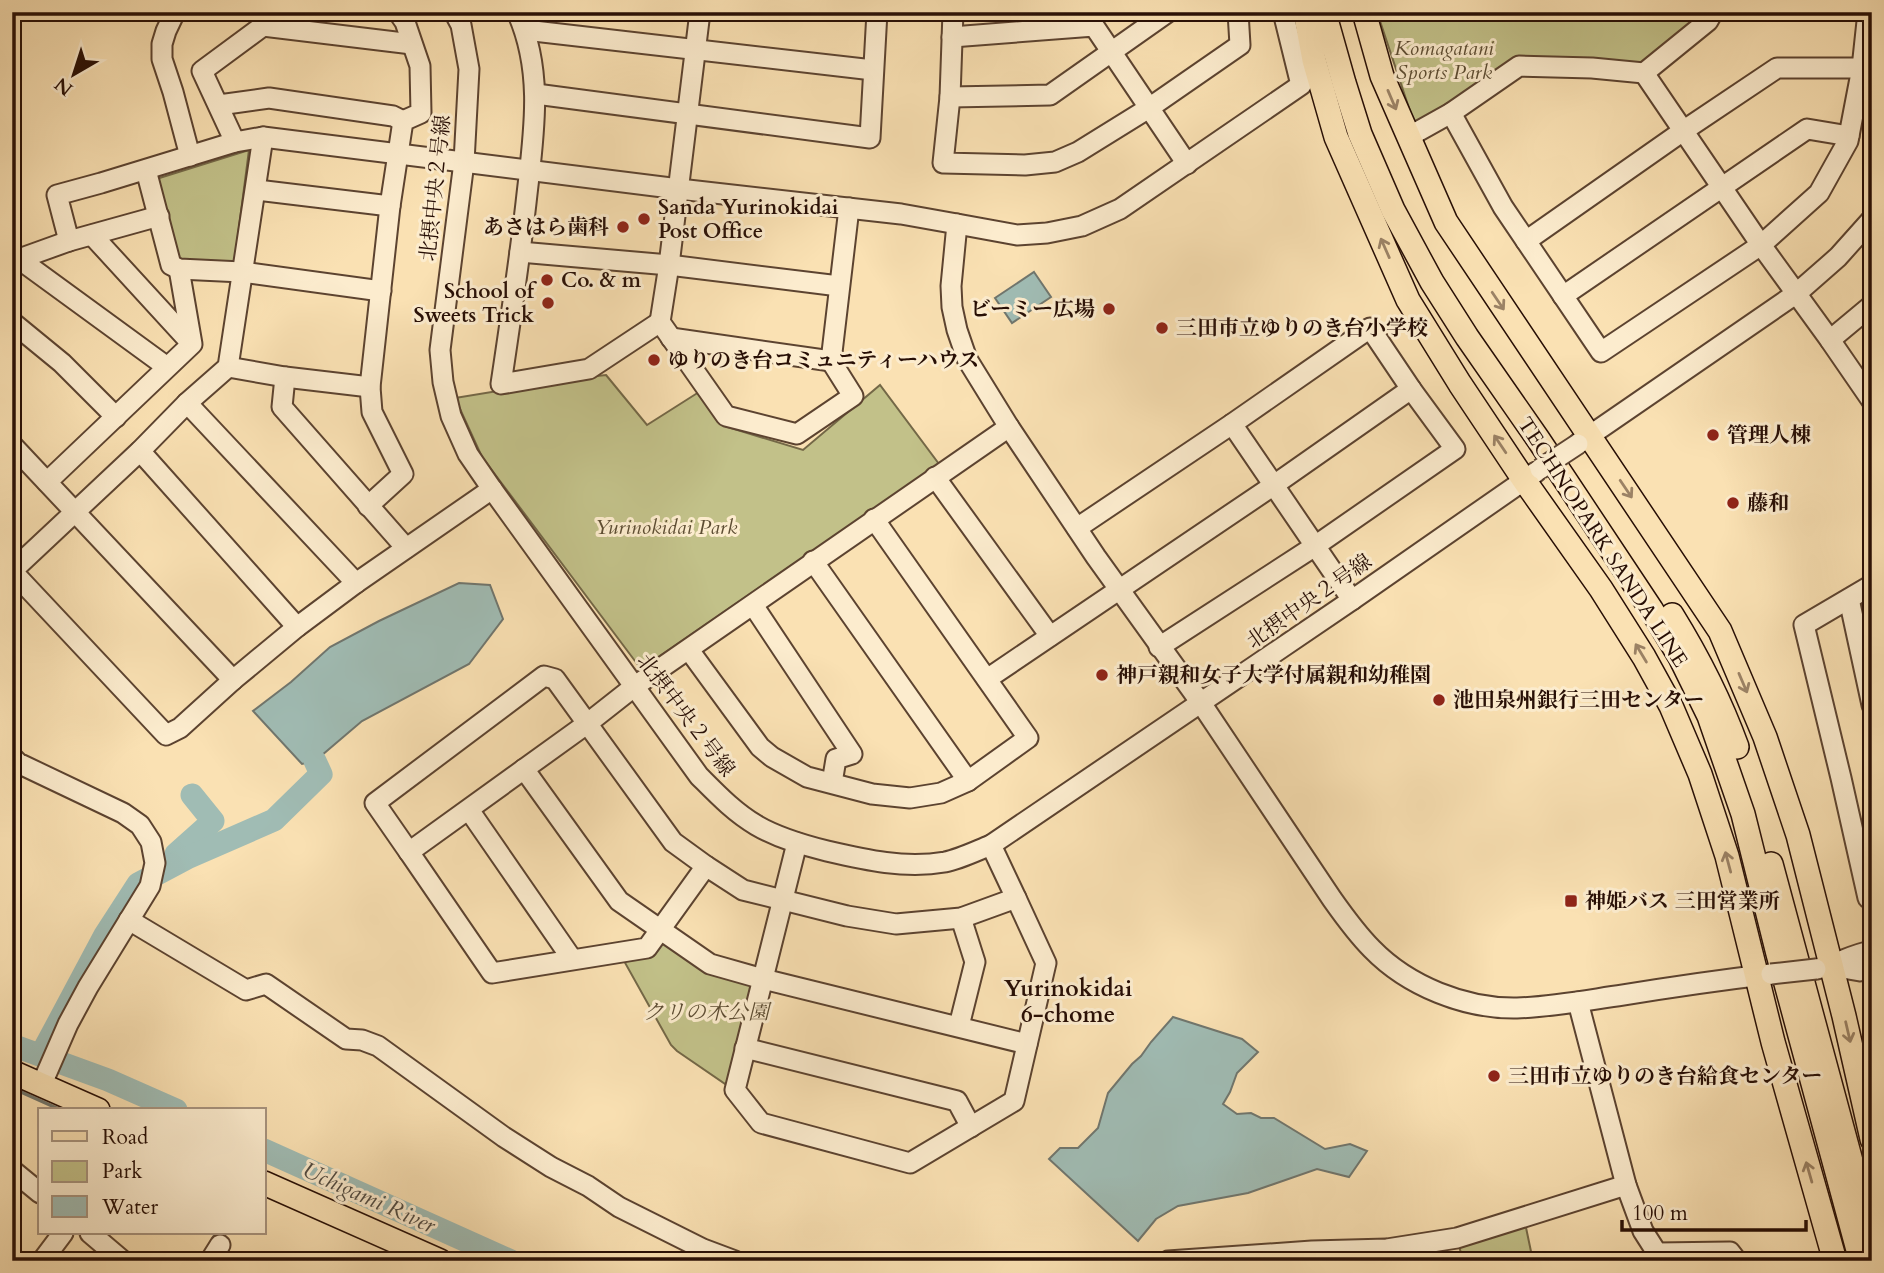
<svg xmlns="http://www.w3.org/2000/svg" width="1884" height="1273" font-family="Cardo,'Noto Serif JP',serif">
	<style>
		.green { fill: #c2c189; stroke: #746847; stroke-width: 2 }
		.water { fill: #a0bcb4; stroke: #70766e; stroke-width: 2 }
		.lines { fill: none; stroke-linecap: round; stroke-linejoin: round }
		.stream { stroke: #70766e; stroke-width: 3.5 }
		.river { stroke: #a0bcb4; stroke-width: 23 }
		.minor-casing { stroke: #5c4330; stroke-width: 23 }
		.major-casing { stroke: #270e05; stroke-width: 26 }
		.minor { stroke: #fcecce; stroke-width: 19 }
		.major { stroke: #fae1b3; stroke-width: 23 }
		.minor-bridge-casing { stroke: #5c4330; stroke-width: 23; stroke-linecap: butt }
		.minor-bridge { stroke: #fcecce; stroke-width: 19 }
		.oneway { stroke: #9b8265 }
		.poi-dot { fill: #8f2418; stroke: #fcecce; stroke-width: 2.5 }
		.labels { text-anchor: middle; stroke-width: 6; stroke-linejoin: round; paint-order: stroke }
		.park-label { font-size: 21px; font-style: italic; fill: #5d4d33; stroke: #fcecce }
		.street-label { font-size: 21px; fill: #270e05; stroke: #fcecce }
		.poi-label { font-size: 21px; font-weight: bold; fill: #270e05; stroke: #fcecce; text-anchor: start }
		.neighbourhood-label { font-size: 23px; font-weight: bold; fill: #270e05; stroke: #fcecce }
		.water-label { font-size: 23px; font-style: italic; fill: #514b42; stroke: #fcecce }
	</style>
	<rect width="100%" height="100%" fill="#fae1b3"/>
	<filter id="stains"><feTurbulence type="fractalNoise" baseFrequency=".00286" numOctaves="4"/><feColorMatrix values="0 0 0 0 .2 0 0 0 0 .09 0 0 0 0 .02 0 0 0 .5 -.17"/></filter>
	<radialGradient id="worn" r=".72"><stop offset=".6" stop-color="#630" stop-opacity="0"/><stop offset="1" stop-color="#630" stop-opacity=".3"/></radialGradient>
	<!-- green -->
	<g class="green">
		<polygon points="1377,12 1713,12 1644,73 1519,66 1417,132"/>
		<polygon points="249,150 234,266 179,259 153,180"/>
		<polygon points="606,375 647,425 699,392 724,426 803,450 880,385 939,464 641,669 482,457 455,398 570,379"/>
		<polygon points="660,929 763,979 734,1090 677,1051 671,1045 619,952"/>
		<polygon points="1524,1218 1533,1261 1463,1261 1457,1238"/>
	</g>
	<!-- water -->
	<g class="water">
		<polygon points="1034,272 1051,297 1012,323 995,298"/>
		<polygon points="459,583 490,585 503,619 469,664 362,721 315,761 302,764 253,711 291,682 330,647 379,621"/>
		<polygon points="1173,1017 1242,1039 1258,1052 1237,1073 1230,1092 1223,1104 1237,1114 1251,1113 1261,1118 1274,1118 1325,1149 1350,1144 1367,1151 1349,1177 1317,1169 1248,1193 1178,1206 1156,1219 1138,1241 1049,1159 1060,1148 1078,1148 1098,1128 1108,1093 1132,1064 1141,1056 1151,1042"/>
	</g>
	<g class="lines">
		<!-- stream -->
		<g class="stream">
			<polyline points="12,1088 61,1110"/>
			<polyline points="210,1244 216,1233"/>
		</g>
		<!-- river -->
		<g class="river">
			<polyline points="176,858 176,854 213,821 192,795"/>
			<polyline points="12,1045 108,1080 176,1110"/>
			<polyline points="41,1055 105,935 138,884 187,858 274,820 321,774 315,761"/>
			<polyline points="264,1150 511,1261"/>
		</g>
		<!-- minor casing -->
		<g class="minor-casing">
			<g id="minor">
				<polyline points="175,12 166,31 162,44 162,59 173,92 190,156"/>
				<path d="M 454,12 L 461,25 L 469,69 L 464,162 L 440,350 L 443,382 L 451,416 L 468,454 L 492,489 L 699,776 C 717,794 734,812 756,825 C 778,838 803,845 827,851 C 866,860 905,869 945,862 C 960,859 976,851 991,845 L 1352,600 L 1536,472"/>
				<path d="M 517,12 C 545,74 533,138 526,203 C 519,264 510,324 501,384 L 589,369 L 660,322"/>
				<polyline points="700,12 669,265 660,322 726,416 797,434 853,396 831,361 849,208"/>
				<polyline points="953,12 950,97 943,163 1025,165 1055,162 1078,152 1149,108 1240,45 1238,12"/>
				<polyline points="263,26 412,44"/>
				<polyline points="525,30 873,70"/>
				<polyline points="952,37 1094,26 1187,164"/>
				<polyline points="1644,73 1761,245 1830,340 1872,401"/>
				<polyline points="536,94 870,138 877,12"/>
				<polyline points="950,97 1050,95 1168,12"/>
				<polyline points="219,105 269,98 393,116 403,121"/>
				<polyline points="1451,113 1503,207 1601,352 1761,245 1819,193 1848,141 1862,68 1868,12"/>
				<polyline points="1417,132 1451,113 1519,66 1592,68 1644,73 1708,21 1713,12"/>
				<polyline points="235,142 202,71 263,26 274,12"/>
				<polyline points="146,170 171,265 179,269 242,272 381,291"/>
				<polyline points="257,190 390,206"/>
				<polyline points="957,224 1017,235 1047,233 1082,226 1120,209 1301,85 1283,12"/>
				<polyline points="92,235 191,343"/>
				<path d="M 69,241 L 57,195 L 101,183 L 235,142 L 263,137 L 679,189 L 901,214 L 957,224 L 951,286 L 952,307 L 957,330 L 967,359 L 1009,427 L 1096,557 L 1201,703 L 1332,899 C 1344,916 1357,934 1372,949 C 1408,986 1465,1009 1517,1008 C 1552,1007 1588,1000 1623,995 C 1672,987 1721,980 1771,974"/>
				<polyline points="1526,241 1683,131 1777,68 1862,68"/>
				<polyline points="520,252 669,265 839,286"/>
				<polyline points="19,259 167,367"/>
				<polyline points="13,264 19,259 69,241 159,216"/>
				<polyline points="1563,296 1807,129 1849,136"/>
				<polyline points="12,322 62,363 116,417"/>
				<polyline points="671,338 831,361"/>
				<polyline points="1830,340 1872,305"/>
				<polyline points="228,367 285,377 370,387"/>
				<polyline points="285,377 282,407 406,548"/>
				<polyline points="187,403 356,583"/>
				<polyline points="1232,424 1352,600"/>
				<polyline points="1579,443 1797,293 1838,257 1872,219"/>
				<polyline points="12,445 233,680"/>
				<polyline points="140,451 297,627"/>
				<polyline points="935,477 1050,636"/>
				<polyline points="47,482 192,344 179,269"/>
				<polyline points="368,506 403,474 372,412 370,387 390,206 403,121 421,113 420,66 405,22 398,12"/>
				<polyline points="1077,528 1232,424 1370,328 1411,389"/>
				<polyline points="813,561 968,781"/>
				<polyline points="12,571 166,735 180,728 233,680 297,627 356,583 492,489"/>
				<polyline points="12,571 140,451 187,403 228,367 263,137"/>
				<polyline points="1872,585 1804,625 1841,778 1868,898 1872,898"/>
				<polyline points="1849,599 1872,705"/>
				<polyline points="753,605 852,754 836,759 832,783"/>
				<polyline points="689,650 760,747 772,757 807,777 872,794 910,798 941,793 968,781 1028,738 874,519"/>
				<polyline points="987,679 1274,485 1411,389 1455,449 1315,546 1159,647"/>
				<polyline points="12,757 18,763 123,813 140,825 151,842 155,863 150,886 88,987 68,1024 41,1086"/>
				<polyline points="524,769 619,901 710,964 763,979 1027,1044"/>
				<polyline points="469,810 572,959"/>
				<polyline points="797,843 735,1090 761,1123 910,1163 1014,1101 1046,963 1016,898"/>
				<polyline points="991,845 1016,898 961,918 896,924 847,916 743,890 706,866 647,948 492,973 409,852 588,723 635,686 1009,427"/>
				<polyline points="409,852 375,803 544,676 555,679 673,842 706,866"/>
				<polyline points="129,920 246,990 266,984 346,1039 362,1040 378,1046 504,1137 551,1167 588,1186 619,1207 703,1249 735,1261"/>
				<polyline points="1831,966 1860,971 1872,969"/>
				<path d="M 1817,969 C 1836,965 1852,954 1872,951"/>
				<polyline points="1578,1002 1626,1185 1643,1231 1657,1253 1730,1252 1737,1261"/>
				<polyline points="959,1026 975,962 961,918"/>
				<polyline points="745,1048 957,1101 971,1127"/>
				<polyline points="12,1170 40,1193"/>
				<polyline points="90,1233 123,1261"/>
				<polyline points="42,1261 63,1233"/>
				<polyline points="210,1261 220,1245"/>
				<polyline points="1168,1261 1312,1251 1387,1249 1457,1238 1626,1185"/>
			</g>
		</g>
		<!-- major casing -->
		<g class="major-casing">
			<g id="major">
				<polyline points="1305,12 1314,60 1336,137 1408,300 1460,384 1524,480 1601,589 1644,657 1671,706 1700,774 1727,856 1773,1042 1835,1261"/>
				<polyline points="1324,12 1344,83 1360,134 1393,210 1432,282 1467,337 1538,439 1651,609 1680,657 1709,716 1743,814 1778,954 1861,1261"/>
				<polyline points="1364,12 1382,76 1446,222 1720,631 1765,737 1798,835 1844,1016 1872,1139"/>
				<path d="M 1672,615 C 1698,657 1720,700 1737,747"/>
				<polyline points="1771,864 1872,1239"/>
				<polyline points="12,1072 98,1110"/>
				<polyline points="264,1183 440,1261"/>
			</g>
		</g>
		<!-- minor -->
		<use href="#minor" class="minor"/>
		<!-- major -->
		<use href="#major" class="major"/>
		<!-- minor-bridge casing -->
		<g class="minor-bridge-casing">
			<g id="minor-bridge">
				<polyline points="1540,469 1578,444"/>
				<polyline points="1771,974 1816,969"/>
			</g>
		</g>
		<!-- minor-bridge -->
		<use href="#minor-bridge" class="minor-bridge"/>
	</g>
	<!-- one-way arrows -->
	<defs><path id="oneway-shaft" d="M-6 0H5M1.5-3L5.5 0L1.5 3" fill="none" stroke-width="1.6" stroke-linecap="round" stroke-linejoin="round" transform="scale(1.75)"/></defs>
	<g class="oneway">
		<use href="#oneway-shaft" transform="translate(1392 100) rotate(67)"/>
		<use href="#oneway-shaft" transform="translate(1385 248) rotate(-114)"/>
		<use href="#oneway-shaft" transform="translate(1498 301) rotate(56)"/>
		<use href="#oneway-shaft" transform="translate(1500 444) rotate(-124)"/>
		<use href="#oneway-shaft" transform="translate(1626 489) rotate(56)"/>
		<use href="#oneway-shaft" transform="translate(1641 653) rotate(-121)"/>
		<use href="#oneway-shaft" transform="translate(1743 683) rotate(67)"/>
		<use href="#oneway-shaft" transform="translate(1728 862) rotate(-105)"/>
		<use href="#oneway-shaft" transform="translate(1848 1032) rotate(77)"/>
		<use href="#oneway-shaft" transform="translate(1809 1172) rotate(-106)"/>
	</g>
	<!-- markers -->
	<g class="poi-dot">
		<circle cx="644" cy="219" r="7"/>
		<circle cx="623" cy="227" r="7"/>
		<circle cx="547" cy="280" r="7"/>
		<circle cx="548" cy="303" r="7"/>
		<circle cx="1109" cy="309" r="7"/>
		<circle cx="1162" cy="328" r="7"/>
		<circle cx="654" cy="360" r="7"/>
		<circle cx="1713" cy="435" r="7"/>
		<circle cx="1733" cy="503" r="7"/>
		<circle cx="1102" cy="675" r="7"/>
		<circle cx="1439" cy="700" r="7"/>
		<rect x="1564" y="894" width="14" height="14" rx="3.5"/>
		<circle cx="1494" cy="1076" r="7"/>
	</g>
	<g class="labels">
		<!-- park labels -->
		<g class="park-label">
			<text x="1444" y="55">Komagatani<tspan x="1444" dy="24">Sports Park</tspan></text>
			<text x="666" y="534">Yurinokidai Park</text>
			<text x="706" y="1019">クリの木公園</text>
		</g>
		<!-- street labels -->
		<g class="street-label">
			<text transform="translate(435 188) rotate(-84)" y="7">北摂中央２号線</text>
			<text transform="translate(1603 542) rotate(57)" y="7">TECHNOPARK SANDA LINE</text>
			<text transform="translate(1309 601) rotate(-35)" y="7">北摂中央２号線</text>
			<text transform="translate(686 715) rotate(53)" y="7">北摂中央２号線</text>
		</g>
		<!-- poi labels -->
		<g class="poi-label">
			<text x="658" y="214">Sanda Yurinokidai<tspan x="658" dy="24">Post Office</tspan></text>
			<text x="609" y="234" text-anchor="end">あさはら歯科</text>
			<text x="561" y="287">Co. &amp; m</text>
			<text x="534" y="298" text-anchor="end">School of<tspan x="534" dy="24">Sweets Trick</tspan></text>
			<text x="1095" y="316" text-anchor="end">ビーミー広場</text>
			<text x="1176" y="335">三田市立ゆりのき台小学校</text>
			<text x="668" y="367">ゆりのき台コミュニティーハウス</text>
			<text x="1727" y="442">管理人棟</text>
			<text x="1747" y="510">藤和</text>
			<text x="1116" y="682">神戸親和女子大学付属親和幼稚園</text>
			<text x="1453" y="707">池田泉州銀行三田センター</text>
			<text x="1585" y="908">神姫バス 三田営業所</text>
			<text x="1508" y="1083">三田市立ゆりのき台給食センター</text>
		</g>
		<!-- neighbourhood labels -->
		<g class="neighbourhood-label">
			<text x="1068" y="996">Yurinokidai<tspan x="1068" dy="26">6-chome</tspan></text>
		</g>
		<!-- water labels -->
		<g class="water-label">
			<text transform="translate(369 1197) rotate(24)" y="8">Uchigami River</text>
		</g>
	</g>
	<!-- margin -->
	<rect width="1884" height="1273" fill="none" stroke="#fae1b3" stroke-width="42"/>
	<rect x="14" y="14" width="1856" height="1245" fill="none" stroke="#270e05" stroke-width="3.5"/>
	<rect x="21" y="21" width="1842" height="1231" fill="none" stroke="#270e05" stroke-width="2"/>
	<!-- legend -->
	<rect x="38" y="1108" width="228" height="126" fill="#fcecce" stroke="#a7937e" stroke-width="2"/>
	<rect x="52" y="1131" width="35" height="10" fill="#fae1b3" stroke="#a7937e" stroke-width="2"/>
	<text x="102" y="1144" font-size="21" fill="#270e05">Road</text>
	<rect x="52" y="1161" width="35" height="21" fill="#c2c189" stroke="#a7937e" stroke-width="2"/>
	<text x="102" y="1178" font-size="21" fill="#270e05">Park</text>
	<rect x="52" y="1196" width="35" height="21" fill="#a0bcb4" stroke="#a7937e" stroke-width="2"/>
	<text x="102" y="1214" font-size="21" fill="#270e05">Water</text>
	<!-- north arrow -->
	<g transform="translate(74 74) rotate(219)" stroke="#fcecce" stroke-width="5" paint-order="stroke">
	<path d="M0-5L12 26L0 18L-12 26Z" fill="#270e05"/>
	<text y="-10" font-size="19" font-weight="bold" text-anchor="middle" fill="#270e05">N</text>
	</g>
	<!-- scale -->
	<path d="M1622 1220v10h184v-10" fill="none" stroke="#270e05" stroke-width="3.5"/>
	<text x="1632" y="1220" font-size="21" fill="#270e05" stroke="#fcecce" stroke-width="5" paint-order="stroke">100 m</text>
	<rect width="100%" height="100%" filter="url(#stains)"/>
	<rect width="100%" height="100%" fill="url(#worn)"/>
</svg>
